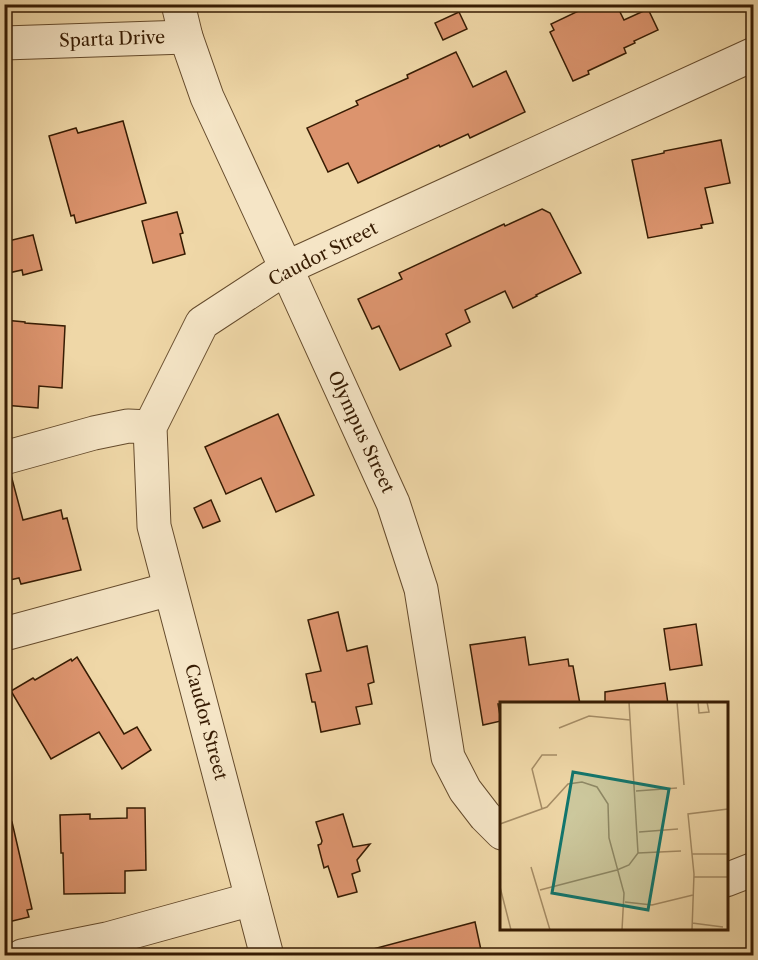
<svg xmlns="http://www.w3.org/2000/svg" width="758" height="960" font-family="'Libre Caslon Text',serif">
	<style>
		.building { fill: #dc946e; stroke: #371c03; stroke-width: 1.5 }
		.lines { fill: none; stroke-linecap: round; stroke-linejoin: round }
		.minor-casing { stroke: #654b2c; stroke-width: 35 }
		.minor { stroke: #f5e5c6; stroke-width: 33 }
		.labels { text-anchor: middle; stroke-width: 4.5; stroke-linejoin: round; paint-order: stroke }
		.street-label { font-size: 18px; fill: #371c03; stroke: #f5e5c6 }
		.inset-road { fill: none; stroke: #a58c65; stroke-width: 1.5 }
		.view { fill: #0f766e; fill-opacity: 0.15; stroke: #0f766e; stroke-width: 3 }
		.inset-edge { fill: none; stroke: #371c03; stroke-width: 3 }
	</style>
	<rect width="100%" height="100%" fill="#efd7a7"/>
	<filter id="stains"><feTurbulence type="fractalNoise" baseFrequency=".00333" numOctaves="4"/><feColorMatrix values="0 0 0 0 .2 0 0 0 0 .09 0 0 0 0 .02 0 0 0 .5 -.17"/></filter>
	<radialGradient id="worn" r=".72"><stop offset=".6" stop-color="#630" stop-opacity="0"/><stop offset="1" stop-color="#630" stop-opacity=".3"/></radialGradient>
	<!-- building -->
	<g class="building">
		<polygon points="593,4 616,4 624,20 648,9 658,30 634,41 635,43 624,48 626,53 588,71 589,74 573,81 550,32 554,30 551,24"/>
		<polygon points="459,12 467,29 443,40 435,23"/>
		<polygon points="456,52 473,87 506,71 525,112 470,138 468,134 440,147 439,145 358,183 348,163 328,172 307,128 358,105 356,101 408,78 407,75"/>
		<polygon points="123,121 146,203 76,223 74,215 71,216 49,136 76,128 78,133"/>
		<polygon points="721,140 730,183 705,188 713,223 701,225 702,228 648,238 632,160 664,153 664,151"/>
		<polygon points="542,209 550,213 581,273 536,295 537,296 513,308 505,291 465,310 470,322 446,334 451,346 400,370 379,326 372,329 358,299 402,279 399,273 504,224 505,226"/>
		<polygon points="177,212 183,233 180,234 185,254 153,263 142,221"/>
		<polygon points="33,235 42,270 23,275 22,270 4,274 4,242"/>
		<polygon points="4,320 25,322 25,323 65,326 62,388 39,386 38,408 4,405"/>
		<polygon points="278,414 314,495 276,512 261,478 226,494 205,447"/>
		<polygon points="11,475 23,520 61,510 63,519 67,518 81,570 21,584 19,578 10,580 8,576 4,577 4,476"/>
		<polygon points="211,500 220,521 203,528 194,508"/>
		<polygon points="338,612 347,651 367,646 374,682 368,684 372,704 356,707 360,724 321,732 315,702 312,702 306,674 321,671 308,620"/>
		<polygon points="696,624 702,665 670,670 664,629"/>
		<polygon points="525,637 529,665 568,659 569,666 573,666 580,704 498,704 501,721 483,725 470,645"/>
		<polygon points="77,657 124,734 137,727 151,750 122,769 99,732 51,759 11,691 33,678 35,680 71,659 72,661"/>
		<polygon points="665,683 668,704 605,704 605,692"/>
		<polygon points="127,808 145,808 146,870 125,871 125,893 64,894 63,853 61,853 60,815 90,814 90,819 127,818"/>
		<polygon points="343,814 353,847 370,844 357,860 360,871 352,874 357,892 338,897 328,866 324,868 318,845 321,844 322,841 316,822"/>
		<polygon points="12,822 32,909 27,910 29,917 4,923 4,823"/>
		<polygon points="475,922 481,950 460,956 374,956 373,949"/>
	</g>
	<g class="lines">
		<!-- minor casing -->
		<g class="minor-casing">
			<g id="minor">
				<polyline points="178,4 186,37 207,97 286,268 393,503 421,589 448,757 465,790 485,816 502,833"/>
				<polyline points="4,43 186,37"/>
				<polyline points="4,458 94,433 128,426 150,427"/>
				<polyline points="4,634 170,589"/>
				<polyline points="726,880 754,869"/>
				<polyline points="22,956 107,939 252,899"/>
				<polyline points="267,956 154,526 150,427 202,323 286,268 754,54"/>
			</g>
		</g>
		<!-- minor -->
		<use href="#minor" class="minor"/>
	</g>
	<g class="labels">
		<!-- street labels -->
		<g class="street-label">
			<text transform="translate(112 39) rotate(-2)" y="6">Sparta Drive</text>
			<text transform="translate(323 254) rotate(-27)" y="6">Caudor Street</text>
			<text transform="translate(361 432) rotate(65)" y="6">Olympus Street</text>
			<text transform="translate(206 722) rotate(75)" y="6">Caudor Street</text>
		</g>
	</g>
	<!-- overview -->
	<g transform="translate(500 702)">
		<rect width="228" height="228" fill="#efd7a7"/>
		<path class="inset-road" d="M 177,0 L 184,83M 198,0 L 199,11 L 209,10 L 207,0M 59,26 L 89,14 L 130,18M 136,89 L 177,86M 42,107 L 32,67 L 42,53 L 57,53M 0,122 L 47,105 L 68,82 L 82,80 L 97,85 L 108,102 L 109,136 L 124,191 L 122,228M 139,130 L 178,127M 138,151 L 181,149M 192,152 L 228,152M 31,165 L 50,228M 194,175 L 228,175M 0,185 L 11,228M 40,188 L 117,168 L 129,163 L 138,151 L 129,0M 125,200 L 152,203 L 193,193M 192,221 L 223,225M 192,228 L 194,172 L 188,112 L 228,107"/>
		<path class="view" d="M 73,70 L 169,87 L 148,208 L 52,191 Z"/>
		<rect width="228" height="228" class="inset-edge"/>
	</g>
	<!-- margin -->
	<rect width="758" height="960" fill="none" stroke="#efd7a7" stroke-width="24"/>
	<rect x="6" y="6" width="746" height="948" fill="none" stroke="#371c03" stroke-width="3"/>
	<rect x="12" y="12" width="734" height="936" fill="none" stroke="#371c03" stroke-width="1.5"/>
	<rect width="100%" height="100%" filter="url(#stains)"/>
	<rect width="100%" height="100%" fill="url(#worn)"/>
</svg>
